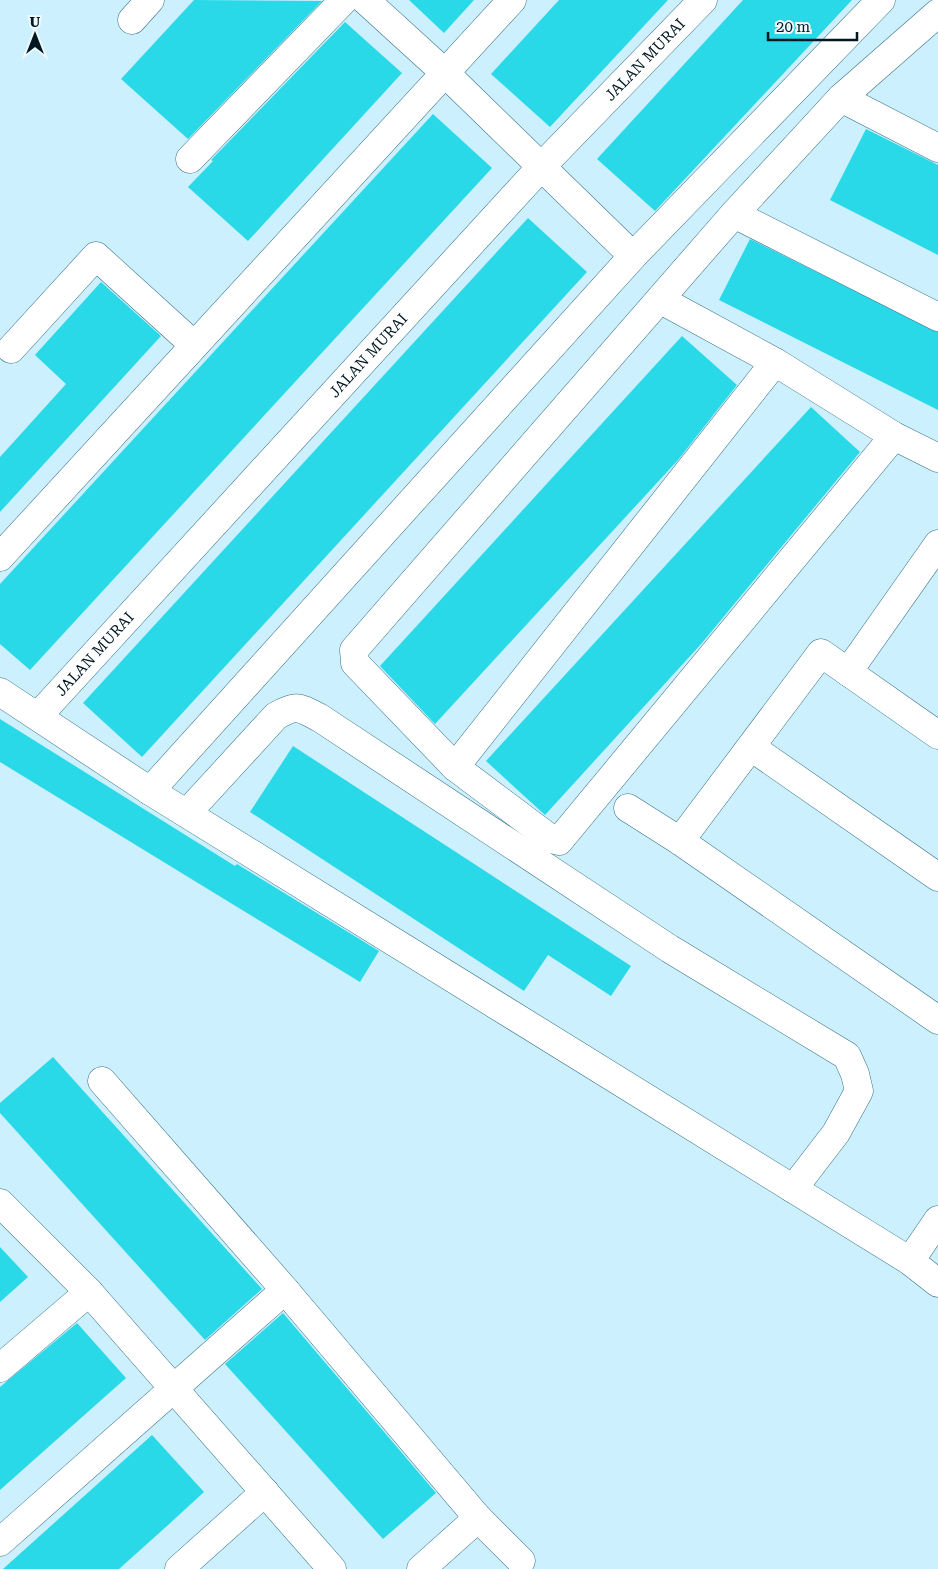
<svg xmlns="http://www.w3.org/2000/svg" width="938" height="1569" font-family="'Roboto Serif',serif">
	<style>
		.building { fill: #2ad9e8 }
		.lines { fill: none; stroke-linecap: round; stroke-linejoin: round }
		.minor-casing { stroke: #336f84; stroke-width: 29 }
		.minor { stroke: #fff; stroke-width: 28 }
		.labels { text-anchor: middle; stroke-width: 4; stroke-linejoin: round; paint-order: stroke }
		.street-label { font-size: 15px; fill: #011820; stroke: #edf9fe }
	</style>
	<rect width="100%" height="100%" fill="#ccf0fe"/>
	<!-- building -->
	<g class="building">
		<polygon points="194,0 322,1 188,139 121,79"/>
		<polygon points="409,0 474,0 444,33"/>
		<polygon points="559,0 668,0 550,127 491,74"/>
		<polygon points="743,0 852,0 655,211 597,159"/>
		<polygon points="345,22 402,73 248,241 188,187 213,161 211,160"/>
		<polygon points="433,114 492,168 30,670 0,644 0,584"/>
		<polygon points="866,129 938,165 938,255 830,200"/>
		<polygon points="528,218 587,272 142,757 83,703"/>
		<polygon points="750,239 938,332 938,410 719,300"/>
		<polygon points="101,282 161,336 0,512 0,457 66,384 35,355"/>
		<polygon points="682,336 737,385 678,460 435,724 380,666"/>
		<polygon points="811,407 860,452 702,643 545,815 486,761"/>
		<polygon points="0,719 235,866 237,864 379,951 360,982 0,762"/>
		<polygon points="293,746 631,966 611,996 548,955 524,991 250,812"/>
		<polygon points="53,1057 262,1289 205,1340 0,1113 0,1103"/>
		<polygon points="0,1247 28,1277 0,1302"/>
		<polygon points="283,1313 436,1493 383,1539 225,1364"/>
		<polygon points="77,1323 126,1378 0,1490 0,1387"/>
		<polygon points="152,1435 204,1492 167,1526 119,1569 3,1569"/>
	</g>
	<g class="lines">
		<!-- minor casing -->
		<g class="minor-casing">
			<g id="minor">
				<polyline points="365,0 444,72 633,256"/>
				<polyline points="132,20 150,0"/>
				<polyline points="841,98 938,148"/>
				<polyline points="190,159 344,0"/>
				<polyline points="734,214 938,317"/>
				<polyline points="661,300 775,362 894,436 938,458"/>
				<polyline points="11,349 96,256 194,345"/>
				<polyline points="894,436 559,841 551,839 455,767 355,663 354,650 734,214 841,98 938,13"/>
				<polyline points="0,557 512,0"/>
				<polyline points="848,672 938,544"/>
				<polyline points="0,692 150,791 910,1261 938,1283"/>
				<path id="s1" d="M 38,716 L 541,167 L 703,0"/>
				<polyline points="751,747 938,877"/>
				<polyline points="455,767 775,362"/>
				<polyline points="150,791 633,256 881,0"/>
				<polyline points="628,808 680,841 938,1020"/>
				<path d="M 187,813 L 276,716 C 297,704 299,707 320,718 L 670,949 L 847,1056 L 855,1074 L 859,1091 L 836,1133 L 793,1189"/>
				<polyline points="680,841 821,653 938,735"/>
				<polyline points="102,1081 285,1290 478,1518 521,1561"/>
				<polyline points="0,1203 89,1292 332,1569"/>
				<polyline points="910,1261 938,1220"/>
				<polyline points="0,1368 89,1292"/>
				<polyline points="0,1542 285,1290"/>
				<polyline points="179,1569 265,1492"/>
				<polyline points="421,1569 478,1518"/>
			</g>
		</g>
		<!-- minor -->
		<use href="#minor" class="minor"/>
	</g>
	<g class="labels">
		<!-- street labels -->
		<g class="street-label">
			<text dy="5" stroke="none"><textPath href="#s1" startOffset="894">JALAN MURAI</textPath></text>
			<text dy="5" stroke="none"><textPath href="#s1" startOffset="489">JALAN MURAI</textPath></text>
			<text dy="5" stroke="none"><textPath href="#s1" startOffset="84">JALAN MURAI</textPath></text>
		</g>
	</g>
	<!-- north arrow -->
	<g transform="translate(35 35)" stroke="#edf9fe" stroke-width="4" paint-order="stroke">
	<path d="M0-4L9 19L0 12L-9 19Z" fill="#011820"/>
	<text y="-8" font-size="14" font-weight="bold" text-anchor="middle" fill="#011820">U</text>
	</g>
	<!-- scale -->
	<path d="M768 32v8h89v-8" fill="none" stroke="#011820" stroke-width="2.5"/>
	<text x="776" y="32" font-size="15" fill="#011820" stroke="#edf9fe" stroke-width="4" paint-order="stroke">20 m</text>
</svg>
